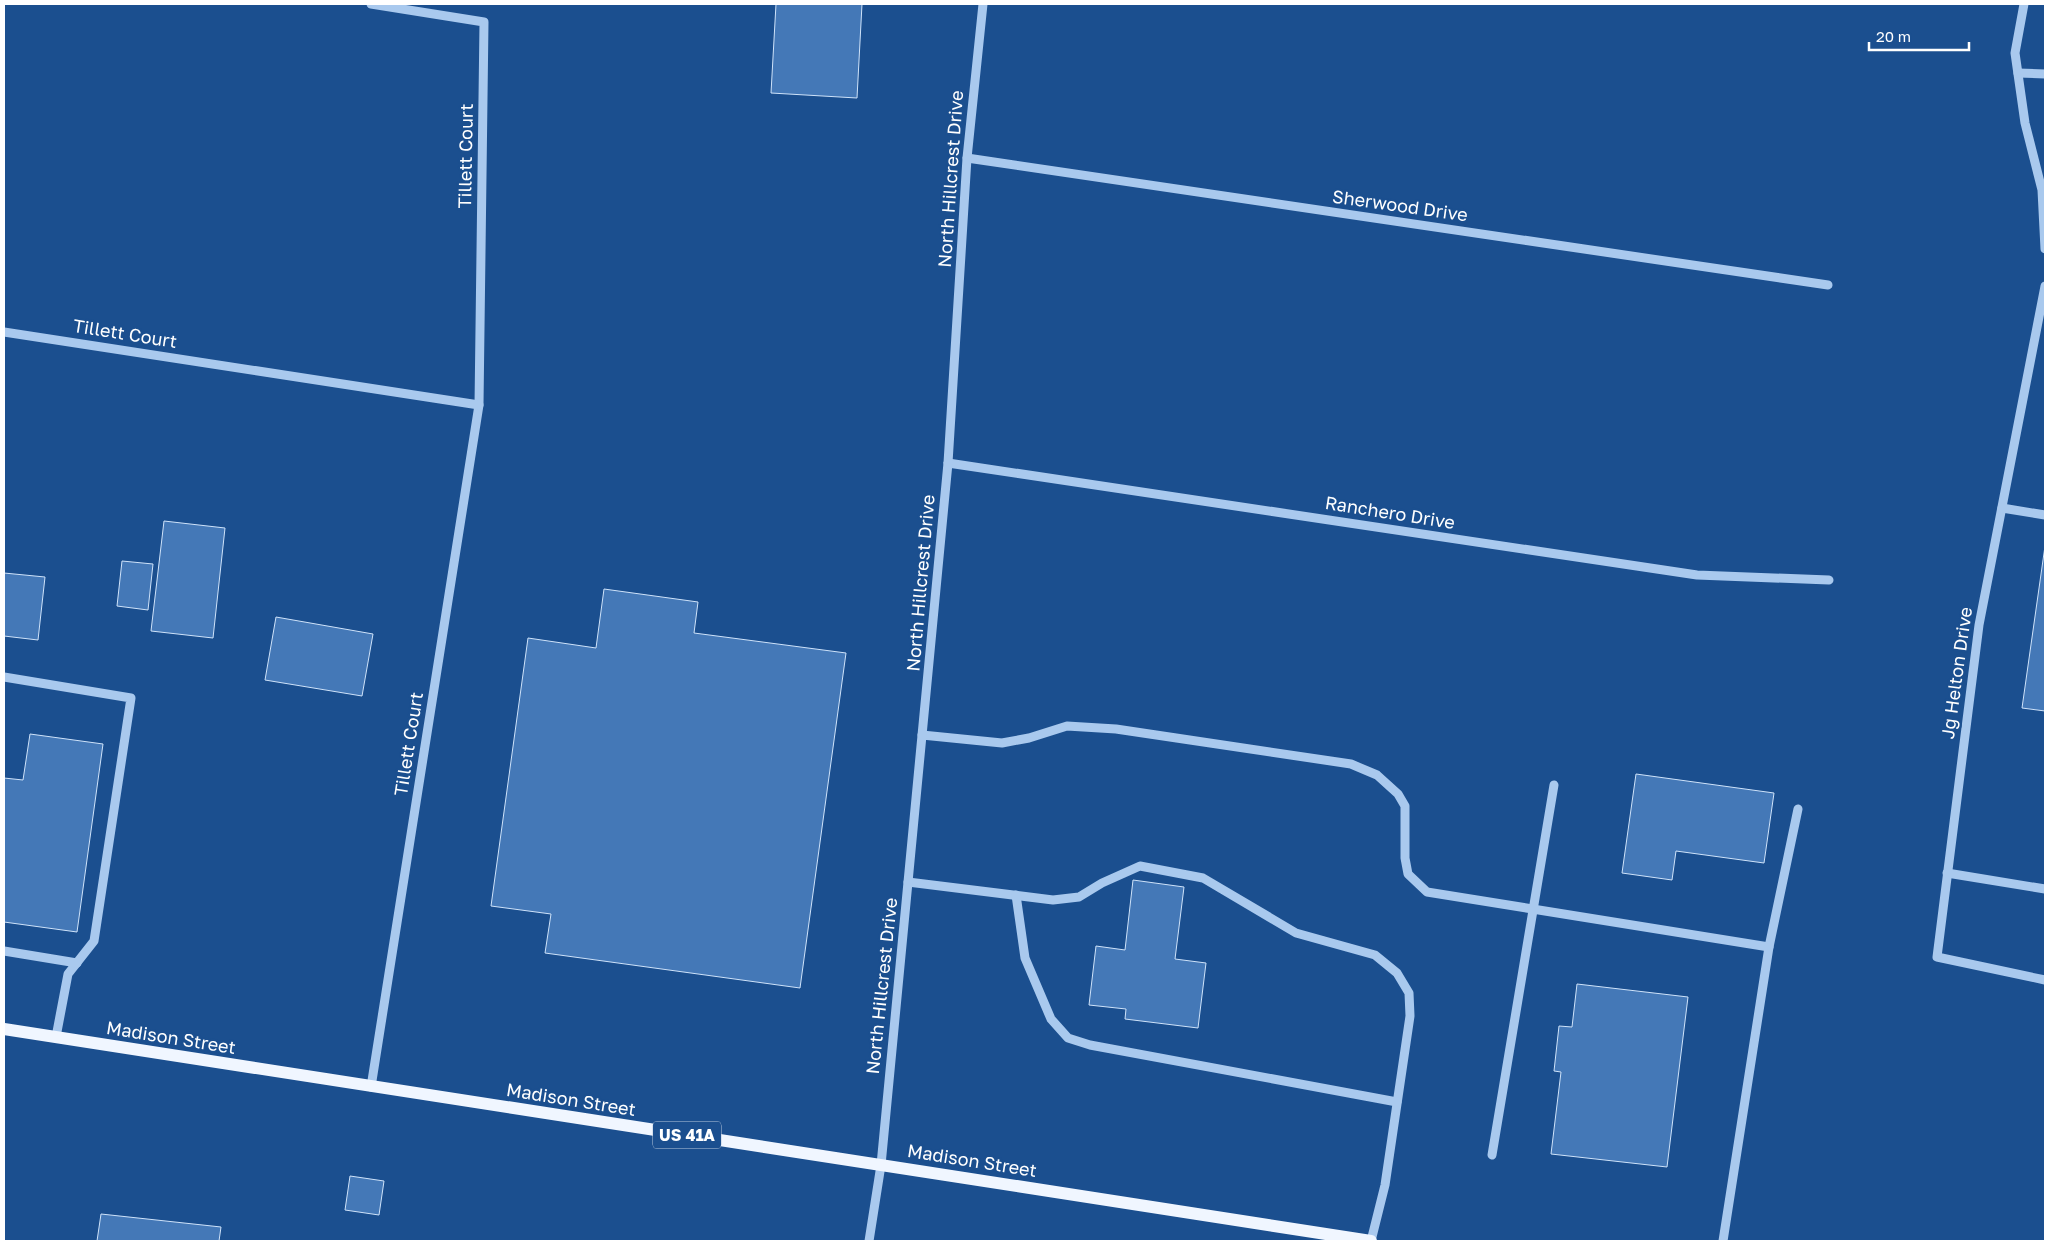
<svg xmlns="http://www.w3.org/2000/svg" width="2049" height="1245" font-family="'Golos Text',sans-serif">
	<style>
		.building { fill: #4478b7; stroke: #cfe3fa }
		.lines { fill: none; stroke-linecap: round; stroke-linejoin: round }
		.minor { stroke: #a9c9ee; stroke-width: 9 }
		.major { stroke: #f0f6ff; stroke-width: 12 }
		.labels { text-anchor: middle; stroke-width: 4.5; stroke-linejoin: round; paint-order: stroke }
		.shield { fill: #1b4f8f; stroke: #bbcadd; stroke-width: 1 }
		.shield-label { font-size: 16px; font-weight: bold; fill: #fff }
		.street-label { font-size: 18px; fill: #fff; stroke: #1b4f8f }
	</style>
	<rect width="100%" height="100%" fill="#1b4f8f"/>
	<!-- building -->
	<g class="building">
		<polygon points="776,4 862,4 857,98 771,93"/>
		<polygon points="164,521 225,528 213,638 151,631"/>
		<polygon points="2045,546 2045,711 2022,708"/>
		<polygon points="122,561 153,564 148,610 117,606"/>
		<polygon points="4,573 45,577 38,640 4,636"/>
		<polygon points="604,589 698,602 694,633 846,653 800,988 545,953 551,914 491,906 528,638 596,648"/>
		<polygon points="276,617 373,634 362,696 265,680"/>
		<polygon points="30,734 103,744 77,932 4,922 4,778 23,780"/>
		<polygon points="1636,774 1774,793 1764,863 1676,851 1672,880 1622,873"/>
		<polygon points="1133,880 1184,887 1175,959 1206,963 1198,1028 1125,1019 1126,1009 1089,1005 1096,946 1125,950"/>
		<polygon points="1577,984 1688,997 1667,1167 1551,1154 1561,1072 1554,1071 1559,1026 1572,1027"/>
		<polygon points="350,1176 384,1181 379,1215 345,1210"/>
		<polygon points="101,1214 221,1227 219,1241 97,1241"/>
	</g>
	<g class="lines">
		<!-- minor -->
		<g class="minor">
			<polyline points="371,4 484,22 479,405 371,1087"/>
			<polyline points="2024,4 2015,53 2025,123 2042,190 2045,249"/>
			<polyline points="2018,73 2045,74"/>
			<polyline points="967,158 1828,285"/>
			<polyline points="2045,286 1979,625 1937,957 2045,980"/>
			<polyline points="4,332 479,405"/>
			<polyline points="948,463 1697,575 1829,580"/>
			<polyline points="2002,508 2045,515"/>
			<polyline points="4,677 131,698 94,941 68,974 56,1037"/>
			<polyline points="922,735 1002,743 1029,738 1067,726 1116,729 1351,764 1377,775 1398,794 1405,806 1405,858 1408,874 1427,892 1769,947"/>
			<polyline points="1947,873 2045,889"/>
			<polyline points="908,882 1053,900 1079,897 1102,883 1140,866 1203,878 1296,933 1375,955 1397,973 1409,993 1410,1016 1385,1185 1371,1241"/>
			<polyline points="1016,895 1025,958 1051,1019 1068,1038 1090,1045 1397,1102"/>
			<polyline points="4,951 77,963"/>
			<polyline points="1492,1155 1554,785"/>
			<polyline points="869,1241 881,1165 948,463 967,158 983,4"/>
			<polyline points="1723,1241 1769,947 1798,809"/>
		</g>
		<!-- major -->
		<polyline class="major" points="4,1029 1371,1241"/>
	</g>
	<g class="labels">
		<!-- shield labels -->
		<rect class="shield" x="653" y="1121.5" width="68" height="27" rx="4"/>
		<g class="shield-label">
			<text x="687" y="1141">US 41A</text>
		</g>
		<!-- street labels -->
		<g class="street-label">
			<text transform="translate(466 156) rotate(-89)" y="6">Tillett Court</text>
			<text transform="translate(951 179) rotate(-86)" y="6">North Hillcrest Drive</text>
			<text transform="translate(1400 206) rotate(8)" y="6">Sherwood Drive</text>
			<text transform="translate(125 334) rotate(9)" y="6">Tillett Court</text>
			<text transform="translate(1390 513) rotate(9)" y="6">Ranchero Drive</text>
			<text transform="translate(921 583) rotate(-85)" y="6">North Hillcrest Drive</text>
			<text transform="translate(1957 673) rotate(-82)" y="6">Jg Helton Drive</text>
			<text transform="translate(409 744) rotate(-81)" y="6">Tillett Court</text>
			<text transform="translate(882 986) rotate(-84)" y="6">North Hillcrest Drive</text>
			<text transform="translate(171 1038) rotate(9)" y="6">Madison Street</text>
			<text transform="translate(571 1100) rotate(9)" y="6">Madison Street</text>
			<text transform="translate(972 1161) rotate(9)" y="6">Madison Street</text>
		</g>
	</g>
	<!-- border -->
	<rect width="2049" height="1245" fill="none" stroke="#ffffff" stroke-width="10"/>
	<!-- scale -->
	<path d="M1869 42v8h100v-8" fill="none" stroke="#ffffff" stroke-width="2.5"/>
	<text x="1876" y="42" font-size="15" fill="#ffffff" stroke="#1b4f8f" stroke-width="4" paint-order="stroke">20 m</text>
</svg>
